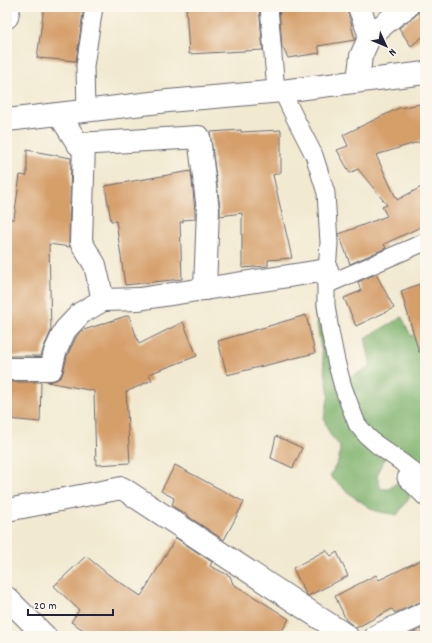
<svg xmlns="http://www.w3.org/2000/svg" width="432" height="643" font-family="Dekko,sans-serif">
	<style>
		.forest { fill: #7fb26e; stroke: #506a54 }
		.building { fill: #d59f6a }
		.lines { fill: none; stroke-linecap: round; stroke-linejoin: round }
		.lane-casing { stroke: #6a686f; stroke-width: 19 }
		.street-casing { stroke: #6a686f; stroke-width: 24 }
		.secondary-casing { stroke: #6a686f; stroke-width: 24 }
		.lane { stroke: #fff; stroke-width: 17 }
		.street { stroke: #fff; stroke-width: 22 }
		.secondary { stroke: #fff; stroke-width: 22 }
	</style>
	<rect width="100%" height="100%" fill="#fbf7ec"/>
	<filter id="ink" filterUnits="userSpaceOnUse"><feTurbulence type="fractalNoise" baseFrequency=".025" numOctaves="2"/><feDisplacementMap in="SourceGraphic" scale="8" xChannelSelector="R" yChannelSelector="G"/><feConvolveMatrix kernelMatrix="1 2 1 2 8 2 1 2 1" color-interpolation-filters="sRGB"/></filter>
	<filter id="wash" filterUnits="userSpaceOnUse"><feTurbulence type="fractalNoise" baseFrequency=".012" numOctaves="4" result="noise"/><feDisplacementMap in="SourceGraphic" scale="16" xChannelSelector="R" yChannelSelector="G"/><feGaussianBlur stdDeviation="0.9" result="paint"/><feColorMatrix in="noise" values="0 0 0 0 0 0 0 0 0 0 0 0 0 0 0 0 0 1.4 0 .05"/><feComposite in="paint" operator="in"/></filter>
	<g filter="url(#wash)">
		<rect width="100%" height="100%" fill="#f1e9d0"/>
		<!-- forest -->
		<polygon class="forest" points="323,289 345,380 371,366 365,338 402,317 411,336 425,331 425,470 401,451 391,449 380,467 377,477 381,489 389,489 396,483 404,488 410,497 397,515 375,511 351,495 330,476 339,459 340,446 331,436 327,428 324,418 329,395 314,306"/>
		<g id="blocks">
			<!-- building -->
			<g class="building">
				<polygon points="44,7 84,7 76,61 37,58"/>
				<polygon points="186,7 259,7 263,50 189,54"/>
				<polygon points="279,7 347,7 347,11 352,25 351,25 355,39 355,40 318,46 320,53 288,58 283,48 282,48"/>
				<polygon points="419,7 425,7 425,35 411,46 399,28 414,17 418,13"/>
				<polygon points="425,103 425,140 376,155 397,200 425,185 425,225 384,244 386,248 350,264 339,234 387,216 382,207 387,205 358,169 350,173 337,150 348,146 343,135 399,108"/>
				<polygon points="241,130 241,132 281,130 281,172 273,175 292,258 268,260 268,266 242,268 242,213 220,216 220,208 210,132"/>
				<polygon points="27,150 71,158 69,242 70,247 49,244 51,331 44,347 41,356 7,356 7,219 14,219 20,175 27,176"/>
				<polygon points="191,171 195,211 195,219 183,220 183,222 180,222 182,279 125,285 116,221 111,221 105,186"/>
				<polygon points="376,274 394,308 356,326 344,298 361,291 358,282"/>
				<polygon points="425,282 425,352 419,352 401,291"/>
				<polygon points="129,315 139,344 183,322 197,356 149,374 152,380 126,392 130,463 96,465 94,391 47,382 56,380 61,377 63,372 67,356 76,337 81,331"/>
				<polygon points="306,315 315,353 227,375 218,341"/>
				<polygon points="7,382 41,382 40,422 7,419"/>
				<polygon points="276,436 302,448 293,468 271,458"/>
				<polygon points="175,465 244,502 224,540 189,517 189,516 172,506 174,498 161,491"/>
				<polygon points="176,538 212,562 210,566 230,576 233,584 269,606 289,619 279,636 93,636 71,622 79,610 54,586 86,556 109,575 141,596"/>
				<polygon points="326,550 331,556 337,552 348,576 308,596 306,594 293,568"/>
				<polygon points="425,558 425,601 420,602 395,613 392,609 356,628 346,620 335,596 376,575 379,580"/>
				<polygon points="425,627 425,636 406,636"/>
			</g>
		</g>
	</g>
	<g filter="url(#ink)">
		<use href="#blocks" fill-opacity="0" stroke="#6a686f" stroke-width="1"/>
		<g class="lines">
			<!-- lane casing -->
			<g class="lane-casing">
				<g id="lane">
					<polyline points="269,7 276,91"/>
					<polyline points="282,91 295,118 314,155 326,193 329,243 326,285 326,305 330,331 336,361 343,387 350,406 357,424 367,436 376,444 404,464 418,475 425,482"/>
					<polyline points="86,111 85,66 94,7"/>
					<polyline points="326,285 425,242"/>
					<polyline points="406,478 425,497"/>
				</g>
			</g>
			<!-- street casing -->
			<g class="street-casing">
				<g id="street">
					<polyline points="359,7 370,36"/>
					<polyline points="358,81 361,56 370,36 395,15 407,7"/>
					<polyline points="59,114 78,144 199,137 208,210 205,289"/>
					<polyline points="84,144 81,242 95,265 103,300"/>
					<polyline points="7,369 51,369 55,352 65,330 81,313 103,300 139,299 327,270"/>
					<polyline points="7,510 122,488 347,636"/>
					<polyline points="376,636 425,613"/>
				</g>
			</g>
			<!-- secondary casing -->
			<g class="secondary-casing">
				<g id="secondary">
					<polyline points="7,17 9,7"/>
					<polyline points="7,120 168,101 282,91 425,73"/>
					<polyline points="7,598 45,636"/>
				</g>
			</g>
			<!-- lane -->
			<use href="#lane" class="lane"/>
			<!-- street -->
			<use href="#street" class="street"/>
			<!-- secondary -->
			<use href="#secondary" class="secondary"/>
		</g>
	</g>
	<!-- margin -->
	<rect width="432" height="643" fill="none" stroke="#fbf7ec" stroke-width="24"/>
	<!-- north arrow -->
	<g transform="translate(386 46) rotate(134)" stroke="#fbf7ec" stroke-width="3" paint-order="stroke">
	<path d="M0-3L7 15L0 10L-7 15Z" fill="#22223b"/>
	<text y="-6" font-size="11" font-weight="bold" text-anchor="middle" fill="#22223b">N</text>
	</g>
	<!-- scale -->
	<path d="M28 609v6h85v-6" fill="none" stroke="#22223b" stroke-width="2"/>
	<text x="34" y="609" font-size="12" fill="#22223b" stroke="#fbf7ec" stroke-width="3" paint-order="stroke">20 m</text>
</svg>
